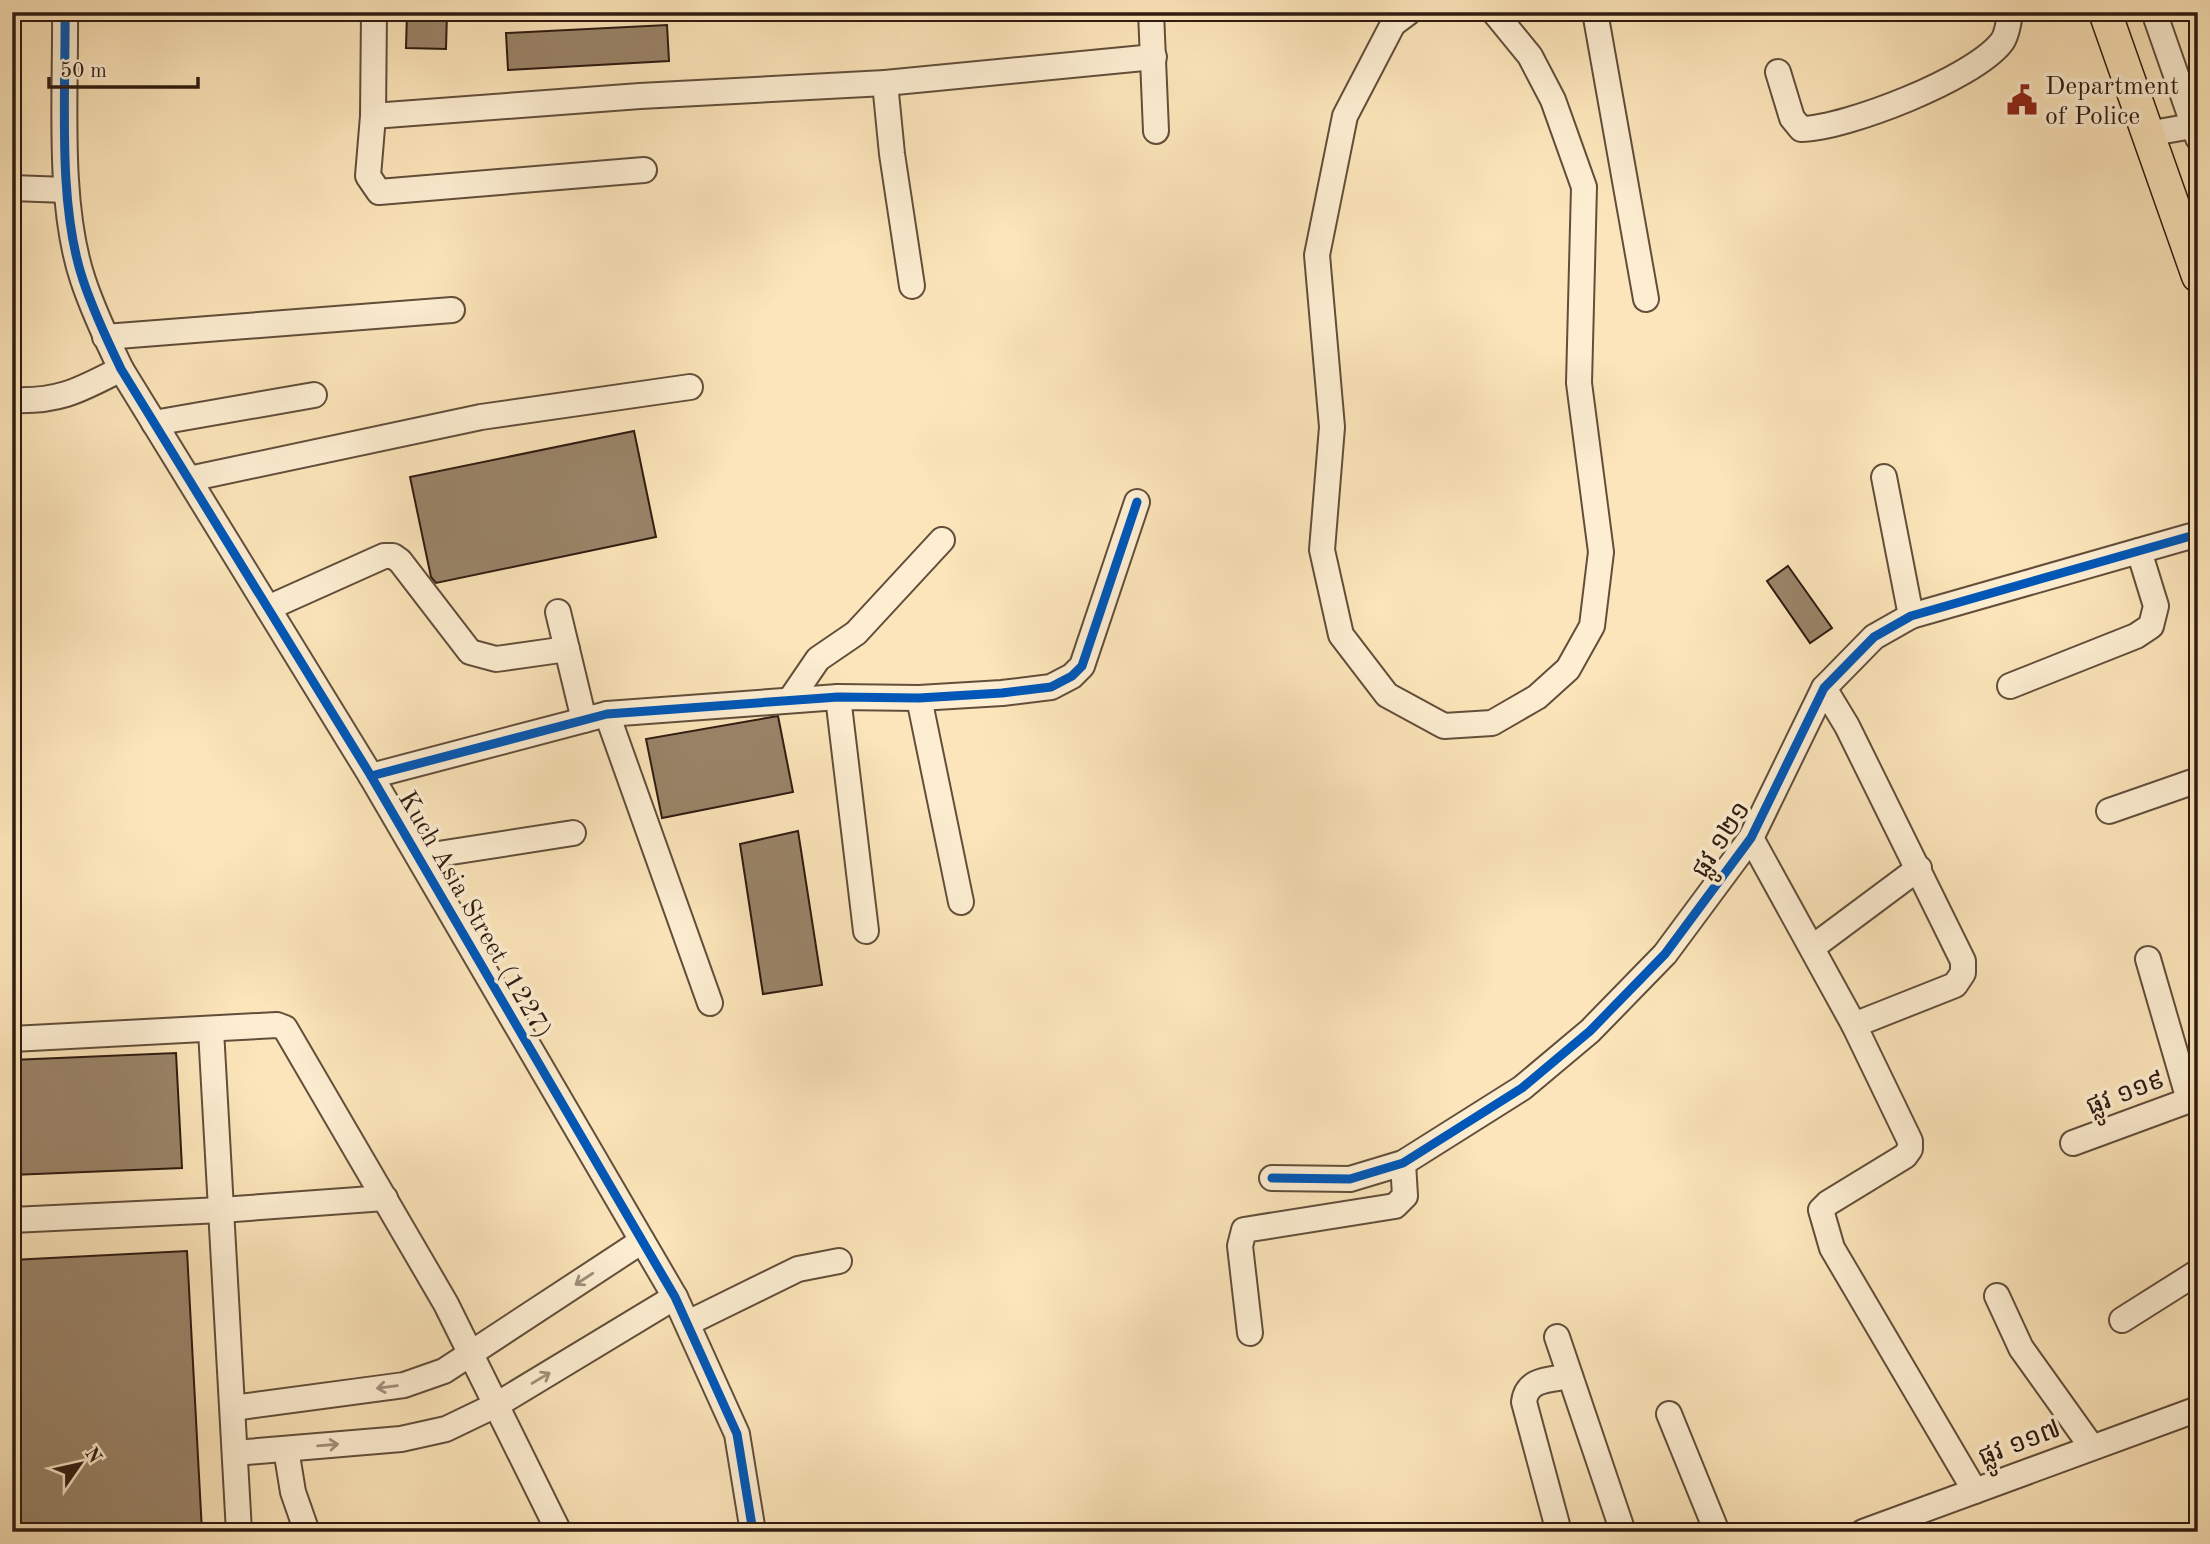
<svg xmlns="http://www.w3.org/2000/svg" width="2210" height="1544" font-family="'Old Standard TT','Noto Sans Khmer',serif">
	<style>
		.building { fill: #9a8469; stroke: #2f1b11; stroke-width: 2 }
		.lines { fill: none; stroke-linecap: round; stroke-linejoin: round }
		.minor-casing { stroke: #624e3b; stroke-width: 28 }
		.major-casing { stroke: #2f1b11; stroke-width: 35 }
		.minor { stroke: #fdeed2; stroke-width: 24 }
		.major { stroke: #fce5ba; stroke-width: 32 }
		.cycleway-casing { stroke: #fdeed2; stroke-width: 13 }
		.cycleway { stroke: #0057b8; stroke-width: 9 }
		.oneway { stroke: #a08f7b }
		.labels { text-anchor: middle; stroke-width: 7; stroke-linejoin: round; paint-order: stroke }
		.poi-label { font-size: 26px; fill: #2f1b11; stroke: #fdeed2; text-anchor: start }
		.street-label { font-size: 26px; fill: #2f1b11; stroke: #fdeed2 }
	</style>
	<rect width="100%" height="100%" fill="#fce5ba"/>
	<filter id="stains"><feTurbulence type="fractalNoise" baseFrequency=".00286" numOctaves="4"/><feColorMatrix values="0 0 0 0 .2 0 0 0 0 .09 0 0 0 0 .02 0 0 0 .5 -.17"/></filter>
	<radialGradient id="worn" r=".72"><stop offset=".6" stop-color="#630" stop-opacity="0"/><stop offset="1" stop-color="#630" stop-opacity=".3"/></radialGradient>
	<!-- building -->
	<g class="building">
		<polygon points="407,12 447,12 446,49 406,48"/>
		<polygon points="667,25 669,61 508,70 506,33"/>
		<polygon points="634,431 656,537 436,583 431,577 410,477"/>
		<polygon points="1788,566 1832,628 1810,643 1767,581"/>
		<polygon points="778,716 793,792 662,818 646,739"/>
		<polygon points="798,831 822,985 763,994 740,844"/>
		<polygon points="176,1053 182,1168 12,1175 12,1060"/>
		<polygon points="187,1251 202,1532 12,1532 12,1260"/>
	</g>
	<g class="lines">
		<!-- minor casing -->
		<g class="minor-casing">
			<g id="minor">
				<path d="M 65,12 C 66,94 57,203 83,280 C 93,310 107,340 121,369 L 371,776 L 675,1297 L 737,1434 L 753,1532"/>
				<polyline points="374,12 373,116 368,176 379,192 644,170"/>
				<polyline points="1151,12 1156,131"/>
				<polyline points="1409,12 1393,24 1345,116 1317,255 1332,427 1322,550 1341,635 1387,695 1444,726 1492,723 1537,697 1568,669 1592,626 1601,552 1579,383 1584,187 1553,100 1530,56 1494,12"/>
				<polyline points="1595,12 1646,299"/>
				<polyline points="2154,12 2198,138"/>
				<path d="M 1778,72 L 1792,118 L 1801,129 C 1847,128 1972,79 2001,43 C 2007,36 2009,21 2010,12"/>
				<polyline points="885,83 892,154 912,286"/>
				<polyline points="373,116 640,96 885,83 1154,57"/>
				<polyline points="2147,134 2198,125"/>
				<polyline points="12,188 66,190"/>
				<polyline points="105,337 452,310"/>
				<path d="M 12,400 C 60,402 80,390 121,369"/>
				<polyline points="154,423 314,395"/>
				<polyline points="1884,477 1911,616"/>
				<polyline points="189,479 481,417 690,387"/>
				<polyline points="268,608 384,556 393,556 400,561 470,652 496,659 567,649"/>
				<polyline points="558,612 584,720"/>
				<polyline points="2010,686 2136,636 2151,626 2156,606 2139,551"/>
				<polyline points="1824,688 1847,726 1963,961 1963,973 1955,985 1854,1025"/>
				<polyline points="838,697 866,931"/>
				<polyline points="919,698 961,902"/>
				<polyline points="790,700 818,659 856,633 942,540"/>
				<polyline points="607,714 710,1003"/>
				<polyline points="371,776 607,714 838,697 919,698 1002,693 1051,687 1072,676 1082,666 1137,502"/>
				<polyline points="2109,811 2198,780"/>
				<polyline points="1751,838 1854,1025 1910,1141 1910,1149 1905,1156 1828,1203 1821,1210 1832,1248 1975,1491"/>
				<polyline points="419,857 573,833"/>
				<polyline points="1813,947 1919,868"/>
				<polyline points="2148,959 2189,1100"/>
				<polyline points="211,1030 239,1532"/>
				<polyline points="12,1039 277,1025 285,1028 446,1304 559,1532"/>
				<polyline points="2073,1143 2198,1097"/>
				<polyline points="1272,1178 1350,1179 1403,1163 1522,1088 1590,1031 1665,954 1751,838 1824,688 1874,637 1911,616 2198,534"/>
				<polyline points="12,1220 221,1210 385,1198"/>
				<polyline points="1997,1296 2021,1348 2091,1446"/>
				<polyline points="2122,1320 2198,1272"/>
				<polyline points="688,1323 798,1269 839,1261"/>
				<polyline points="1250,1333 1240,1246 1244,1230 1395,1206 1405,1196 1403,1163"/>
				<polyline points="1557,1337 1623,1532"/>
				<polyline points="233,1408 404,1385 444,1371 642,1241"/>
				<polyline points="1669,1414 1717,1532"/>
				<polyline points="286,1449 293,1492 307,1532"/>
				<polyline points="235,1453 401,1439 446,1429 498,1404 675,1297"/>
				<path d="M 1559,1532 L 1524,1402 C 1527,1378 1550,1380 1570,1376"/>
				<polyline points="1863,1532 2198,1409"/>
			</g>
		</g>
		<!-- major casing -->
		<g class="major-casing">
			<polyline id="major" points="2105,12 2198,276"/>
		</g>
		<!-- minor -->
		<use href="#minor" class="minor"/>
		<!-- major -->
		<use href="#major" class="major"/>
		<!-- cycleway casing -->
		<g class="cycleway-casing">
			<g id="cycleway">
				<path d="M 65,12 C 66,94 57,203 83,280 C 93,310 107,340 121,369 L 371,776 L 675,1297 L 737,1434 L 753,1532"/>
				<polyline points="371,776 607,714 838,697 919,698 1002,693 1051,687 1072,676 1082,666 1137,502"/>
				<polyline points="1272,1178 1350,1179 1403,1163 1522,1088 1590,1031 1665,954 1751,838 1824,688 1874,637 1911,616 2198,534"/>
			</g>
		</g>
		<!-- cycleway -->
		<use href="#cycleway" class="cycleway"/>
	</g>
	<!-- one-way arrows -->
	<defs><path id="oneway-shaft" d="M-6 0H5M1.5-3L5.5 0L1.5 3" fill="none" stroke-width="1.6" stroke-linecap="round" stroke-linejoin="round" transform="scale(1.75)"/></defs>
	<g class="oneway">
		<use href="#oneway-shaft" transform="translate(584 1279) rotate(147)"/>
		<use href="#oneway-shaft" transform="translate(541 1378) rotate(-31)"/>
		<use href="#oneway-shaft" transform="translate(387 1387) rotate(172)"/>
		<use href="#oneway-shaft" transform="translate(328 1445) rotate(-5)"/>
	</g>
	<!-- icons -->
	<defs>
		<g id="civic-bare" transform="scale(2.415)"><path d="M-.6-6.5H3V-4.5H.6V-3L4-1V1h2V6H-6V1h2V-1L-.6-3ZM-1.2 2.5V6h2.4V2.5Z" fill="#8f2418" stroke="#fdeed2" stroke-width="2.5" paint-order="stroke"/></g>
	</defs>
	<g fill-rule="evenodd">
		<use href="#civic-bare" x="2022" y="100"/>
	</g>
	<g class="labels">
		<!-- poi labels -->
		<g class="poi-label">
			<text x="2045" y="94">Department<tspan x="2045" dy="30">of Police</tspan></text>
		</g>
		<!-- street labels -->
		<g class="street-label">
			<text transform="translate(1720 839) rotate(-57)" y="9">ផ្លូវ ១២១</text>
			<text transform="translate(476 914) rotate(60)" y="9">Kuch Asia Street (1227)</text>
			<text transform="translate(2125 1092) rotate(-21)" y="9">ផ្លូវ ១១៩</text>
			<text transform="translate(2019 1442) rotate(-21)" y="9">ផ្លូវ ១១៧</text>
		</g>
	</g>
	<!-- margin -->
	<rect width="2210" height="1544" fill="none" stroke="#fce5ba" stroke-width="42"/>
	<rect x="14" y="14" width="2182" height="1516" fill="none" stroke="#2f1b11" stroke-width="3.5"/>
	<rect x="21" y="21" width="2168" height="1502" fill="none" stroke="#2f1b11" stroke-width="2"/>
	<!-- north arrow -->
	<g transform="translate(80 1464) rotate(56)" stroke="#fdeed2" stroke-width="5" paint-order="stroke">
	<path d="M0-5L12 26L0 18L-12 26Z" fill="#2f1b11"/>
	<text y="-10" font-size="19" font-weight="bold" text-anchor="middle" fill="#2f1b11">N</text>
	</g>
	<!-- scale -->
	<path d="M49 77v10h149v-10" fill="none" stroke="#2f1b11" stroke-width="3.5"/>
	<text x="60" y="77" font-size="21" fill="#2f1b11" stroke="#fdeed2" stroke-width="5" paint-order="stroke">50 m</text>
	<rect width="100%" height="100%" filter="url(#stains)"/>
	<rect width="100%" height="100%" fill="url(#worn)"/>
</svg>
